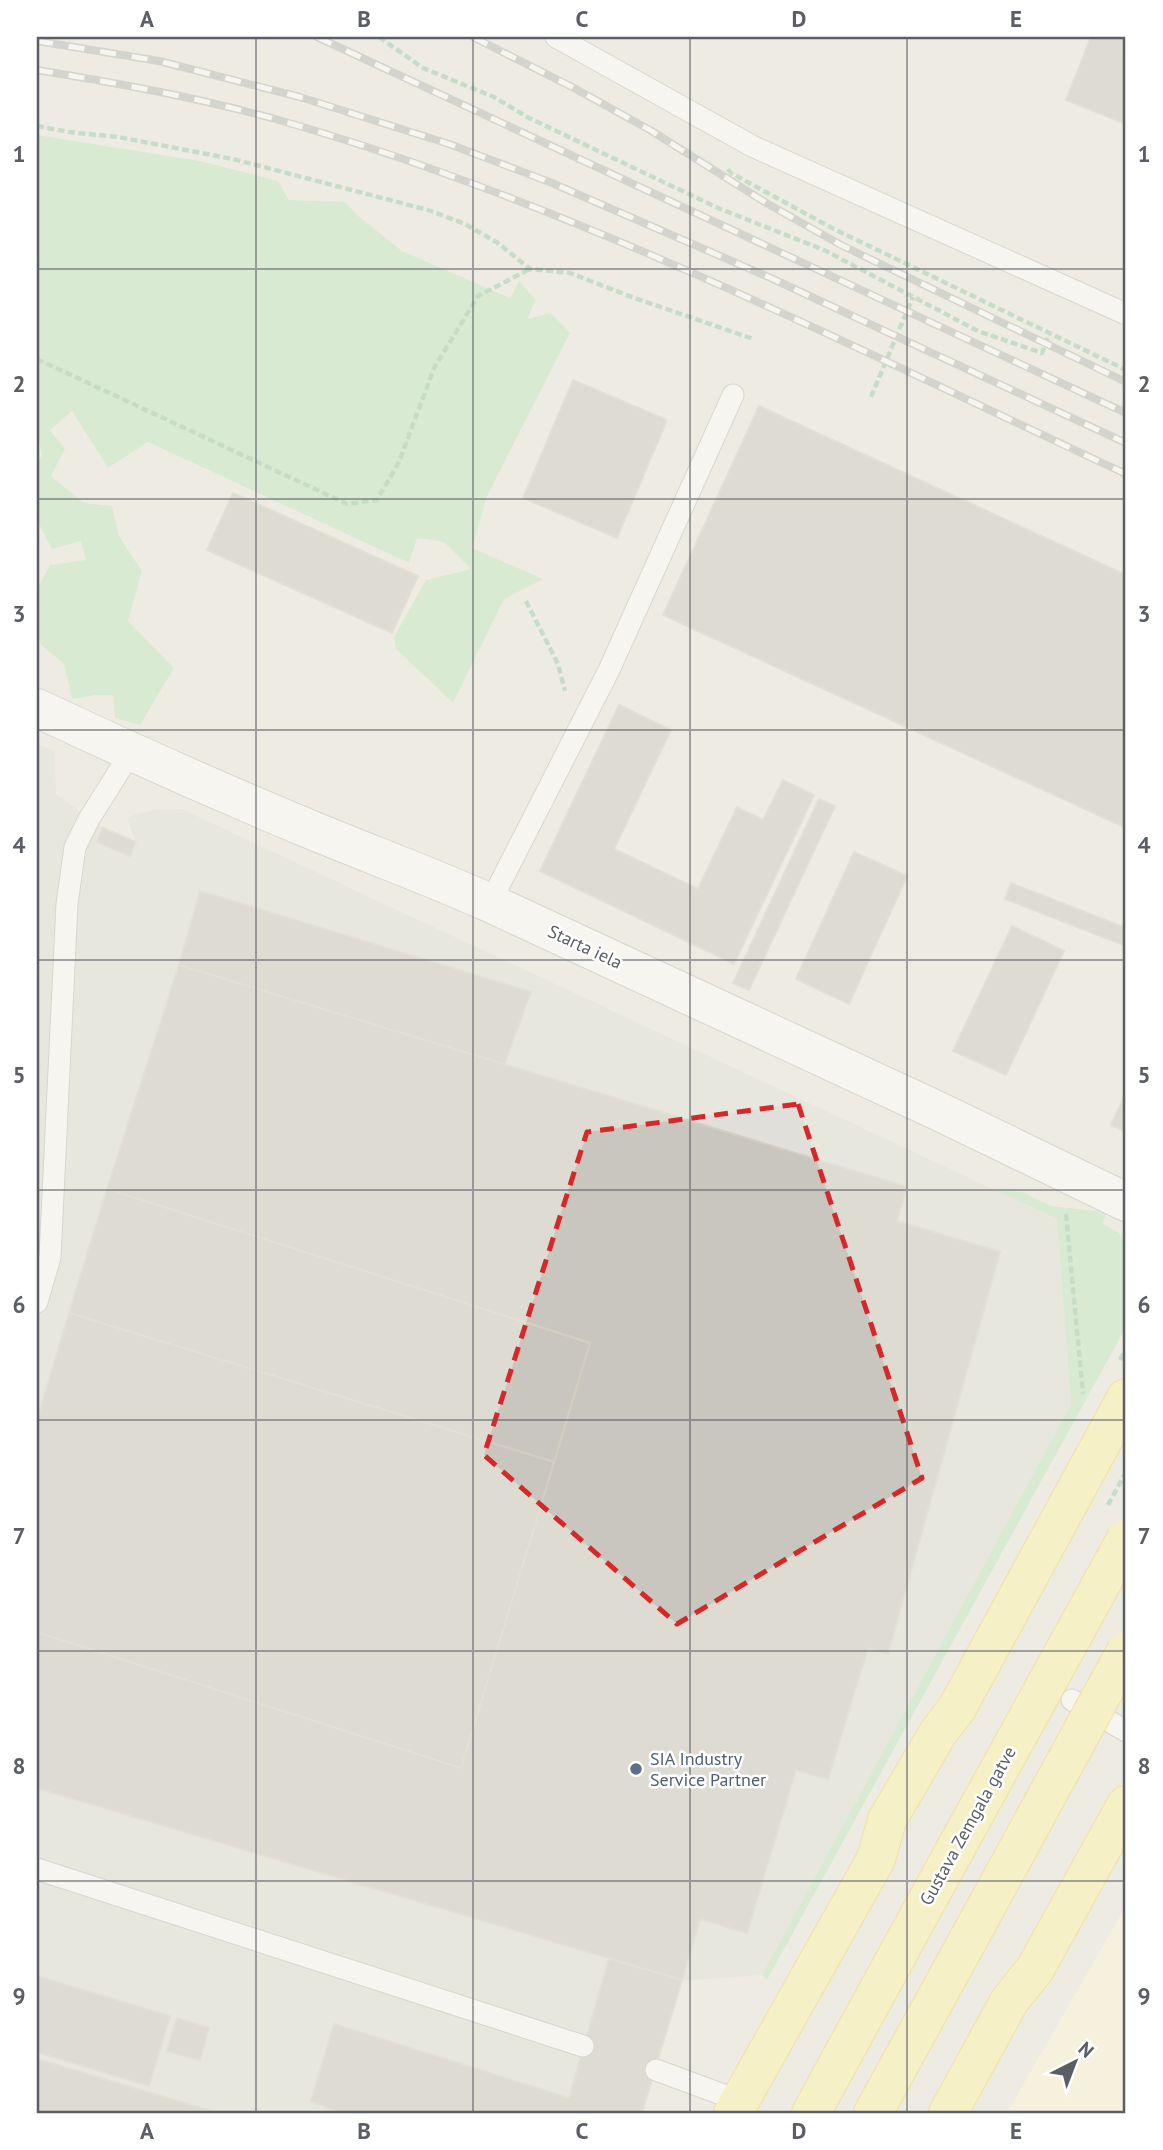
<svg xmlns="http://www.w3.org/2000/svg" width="1163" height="2150" font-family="'PT Sans',sans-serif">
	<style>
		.commercial { fill: #fff7d7 }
		.industrial { fill: #e1dfda }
		.green { fill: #bee7c0 }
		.building { fill: #c9c6bf; stroke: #d3cec1; stroke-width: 2 }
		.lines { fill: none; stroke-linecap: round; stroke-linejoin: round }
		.lane-casing { stroke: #b8babf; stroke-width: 23 }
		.street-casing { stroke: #b8babf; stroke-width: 40 }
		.primary-casing { stroke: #f5cf54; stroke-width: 40 }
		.path { stroke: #97c8a7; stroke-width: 4.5; stroke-dasharray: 7 3.5; stroke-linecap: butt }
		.lane { stroke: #fff; stroke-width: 21 }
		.street { stroke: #fff; stroke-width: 38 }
		.primary { stroke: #fff4a6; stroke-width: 38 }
		.rail-casing { stroke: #b4b5b5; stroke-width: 8 }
		.rail { stroke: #fff; stroke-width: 5; stroke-dasharray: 16; stroke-linecap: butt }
		.primary-bridge-casing { stroke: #f5cf54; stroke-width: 40; stroke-linecap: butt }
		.path-bridge { stroke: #97c8a7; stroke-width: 4.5; stroke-dasharray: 7 3.5; stroke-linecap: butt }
		.primary-bridge { stroke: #fff4a6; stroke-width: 38 }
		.marked { fill: none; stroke: #d62828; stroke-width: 5; stroke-dasharray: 14 9; stroke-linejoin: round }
		.grid { fill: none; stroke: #5b5e64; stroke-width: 2; stroke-opacity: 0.55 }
		.service-dot { fill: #5c6f8a; stroke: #fff; stroke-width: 2.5 }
		.labels { text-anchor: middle; stroke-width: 5; stroke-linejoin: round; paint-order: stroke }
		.street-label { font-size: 18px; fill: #5b5e64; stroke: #fff }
		.service-label { font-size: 18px; fill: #4e5e75; stroke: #fff; text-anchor: start }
		.neatline { fill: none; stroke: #5b5e64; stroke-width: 2.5 }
		.grid-label { font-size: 23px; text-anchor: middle; font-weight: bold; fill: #5b5e64 }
	</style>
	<rect width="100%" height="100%" fill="#eeece2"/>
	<!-- commercial -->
	<polygon class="commercial" points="1126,1906 1126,2113 1007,2113"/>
	<!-- industrial -->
	<polygon class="industrial" points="37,743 55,751 56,794 103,828 135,842 127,817 153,810 182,809 1057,1219 1071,1404 762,1975 682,1981 642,2113 37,2113"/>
	<!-- green -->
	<g class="green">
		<polygon points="37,135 200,161 278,181 289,200 345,202 357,215 402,251 510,298 519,281 536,300 527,319 550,313 570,333 487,496 472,548 543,579 504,599 453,703 396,649 394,637 426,580 471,569 444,542 417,538 409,563 148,442 108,468 72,411 50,430 65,449 51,476 84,503 112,506 119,536 142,571 128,621 174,668 140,725 115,718 113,695 96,695 72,699 64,664 41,645 37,635 37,589 50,565 86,560 81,541 52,549 39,524 37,461 42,456 37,431"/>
		<polygon points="997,1191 1022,1192 1051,1206 1106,1212 1103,1224 1118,1232 1126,1241 1126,1327 767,1980 762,1975 1071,1404 1057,1219"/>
	</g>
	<!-- building -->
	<g class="building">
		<polygon points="1091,37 1126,37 1126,124 1066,100"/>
		<polygon points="573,380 667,420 617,538 523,498"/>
		<polygon points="759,406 1126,575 1126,828 663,615"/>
		<polygon points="233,493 418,576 392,633 207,550"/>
		<polygon points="619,705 671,730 614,849 698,889 737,807 763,820 783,780 814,795 734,964 540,871"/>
		<polygon points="819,799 835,806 749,990 733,983"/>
		<polygon points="103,828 136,842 130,856 97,842"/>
		<polygon points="854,852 907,876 849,1004 796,979"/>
		<polygon points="1011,883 1126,928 1126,946 1005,899"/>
		<polygon points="200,891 531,992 504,1065 179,965"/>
		<polygon points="1012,926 1064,951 1006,1075 953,1051"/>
		<polygon points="179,965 907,1187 897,1221 1000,1252 888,1654 868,1648 828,1779 796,1770 747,1933 700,1919 682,1980 37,1788 37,1632 461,1768 590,1343 107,1189"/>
		<polygon points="1126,1092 1126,1132 1111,1125"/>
		<polygon points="107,1189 590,1343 554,1462 69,1313"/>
		<polygon points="69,1313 554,1462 461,1768 37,1632 37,1420"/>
		<polygon points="609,1959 682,1980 642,2113 340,2113 311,2101 334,2024 569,2098"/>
		<polygon points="37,1976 170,2016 149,2086 37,2052"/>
		<polygon points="177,2018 209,2028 200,2060 167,2051"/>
		<polygon points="37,2059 218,2113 37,2113"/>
	</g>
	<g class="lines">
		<!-- lane casing -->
		<g class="lane-casing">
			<g id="lane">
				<polyline points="556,37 752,146 1126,314"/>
				<polyline points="490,903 609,670 733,395"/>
				<polyline points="37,1302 50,1257 67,904 75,847 89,819 131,752"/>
				<polyline points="1072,1700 1126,1731"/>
				<polyline points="37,1869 583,2046"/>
				<polyline points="656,2070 740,2101"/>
			</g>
		</g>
		<!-- street casing -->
		<g class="street-casing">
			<path id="street" d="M 37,708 C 128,751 220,792 314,831 C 372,855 432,877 490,903 L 936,1110 L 1126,1202"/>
		</g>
		<!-- primary casing -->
		<g class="primary-casing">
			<g id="primary">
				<polyline points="733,2113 876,1859 887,1820 938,1733 957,1708 1126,1398"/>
				<polyline points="811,2113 929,1897"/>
				<polyline points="873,2113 979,1920"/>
				<polyline points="948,2113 1010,2000 1035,1969 1126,1805"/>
			</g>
		</g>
		<!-- path -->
		<g class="path">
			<polyline points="379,37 423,68 494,97 529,118 718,208 824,250 978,331 1042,353 1049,334"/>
			<polyline points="37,126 69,132 118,137 233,159 428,210 465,224 498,243 530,269 570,273 629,296 753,339"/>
			<polyline points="728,169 731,173 832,228 1126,370"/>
			<polyline points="37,359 347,504 377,500 399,462 434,368 478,296 530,269"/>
			<polyline points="871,397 913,297"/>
			<polyline points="526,601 558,664 565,691"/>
			<polyline points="1066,1214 1083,1394"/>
			<polyline points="1120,1360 1126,1348"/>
		</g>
		<!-- lane -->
		<use href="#lane" class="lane"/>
		<!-- street -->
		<use href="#street" class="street"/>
		<!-- primary -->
		<use href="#primary" class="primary"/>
		<!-- rail casing -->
		<g class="rail-casing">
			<g id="rail">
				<polyline points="317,37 1126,413"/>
				<polyline points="473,37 574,88 650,130 768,204 841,245 1126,382"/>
				<polyline points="37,41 159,61 300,97 449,144 552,183 773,279 1126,443"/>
				<path d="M 37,70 C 122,84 206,99 289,123 C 580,207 852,347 1126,474"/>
			</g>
		</g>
		<!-- rail -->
		<use href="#rail" class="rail"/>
		<!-- primary-bridge casing -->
		<g class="primary-bridge-casing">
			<g id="primary-bridge">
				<polyline points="929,1897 1126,1539"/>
				<polyline points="979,1920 1126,1651"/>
			</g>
		</g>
		<!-- path-bridge -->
		<polyline class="path-bridge" points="1108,1505 1126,1472"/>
		<!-- primary-bridge -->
		<use href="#primary-bridge" class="primary-bridge"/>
	</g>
	<!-- marked area -->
	<path d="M0 0H1163V2150H0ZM 798,1104 L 922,1478 L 677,1624 L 484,1455 L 587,1132 Z" fill="#eeece2" fill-opacity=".55" fill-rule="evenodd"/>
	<path class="marked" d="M 798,1104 L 922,1478 L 677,1624 L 484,1455 L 587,1132 Z"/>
	<!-- grid -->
	<path class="grid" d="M 256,37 L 256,2113M 473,37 L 473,2113M 690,37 L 690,2113M 907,37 L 907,2113M 37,269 L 1126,269M 37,499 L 1126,499M 37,730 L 1126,730M 37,960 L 1126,960M 37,1190 L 1126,1190M 37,1420 L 1126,1420M 37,1651 L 1126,1651M 37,1881 L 1126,1881"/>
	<!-- markers -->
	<circle class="service-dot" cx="636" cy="1769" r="7"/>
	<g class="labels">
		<!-- street labels -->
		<g class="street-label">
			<text transform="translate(585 947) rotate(25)" y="6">Starta iela</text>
			<text transform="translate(968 1826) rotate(-61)" y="6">Gustava Zemgala gatve</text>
		</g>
		<!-- service labels -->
		<g class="service-label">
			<text x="650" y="1765">SIA Industry<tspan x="650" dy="21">Service Partner</tspan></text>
		</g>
	</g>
	<!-- border -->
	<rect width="1163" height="2150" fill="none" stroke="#ffffff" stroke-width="77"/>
	<!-- north arrow -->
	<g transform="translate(1075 2062) rotate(42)" stroke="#ffffff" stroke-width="5" paint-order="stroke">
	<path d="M0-5L12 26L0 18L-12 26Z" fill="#5b5e64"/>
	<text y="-10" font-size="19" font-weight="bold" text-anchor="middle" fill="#5b5e64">N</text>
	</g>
	<rect x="38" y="38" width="1086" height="2074" class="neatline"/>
	<g class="grid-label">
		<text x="147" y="27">A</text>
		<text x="364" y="27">B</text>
		<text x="582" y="27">C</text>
		<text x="799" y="27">D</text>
		<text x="1016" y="27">E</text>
		<text x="19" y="162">1</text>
		<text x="1144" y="162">1</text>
		<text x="19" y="392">2</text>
		<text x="1144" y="392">2</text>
		<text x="19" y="622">3</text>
		<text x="1144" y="622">3</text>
		<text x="19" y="853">4</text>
		<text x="1144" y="853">4</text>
		<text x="19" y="1083">5</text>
		<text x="1144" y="1083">5</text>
		<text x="19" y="1313">6</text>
		<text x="1144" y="1313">6</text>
		<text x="19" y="1544">7</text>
		<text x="1144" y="1544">7</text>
		<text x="19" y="1774">8</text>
		<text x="1144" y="1774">8</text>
		<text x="19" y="2004">9</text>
		<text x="1144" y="2004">9</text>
		<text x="147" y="2139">A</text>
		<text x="364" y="2139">B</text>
		<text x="582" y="2139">C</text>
		<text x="799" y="2139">D</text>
		<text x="1016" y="2139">E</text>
	</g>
</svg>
